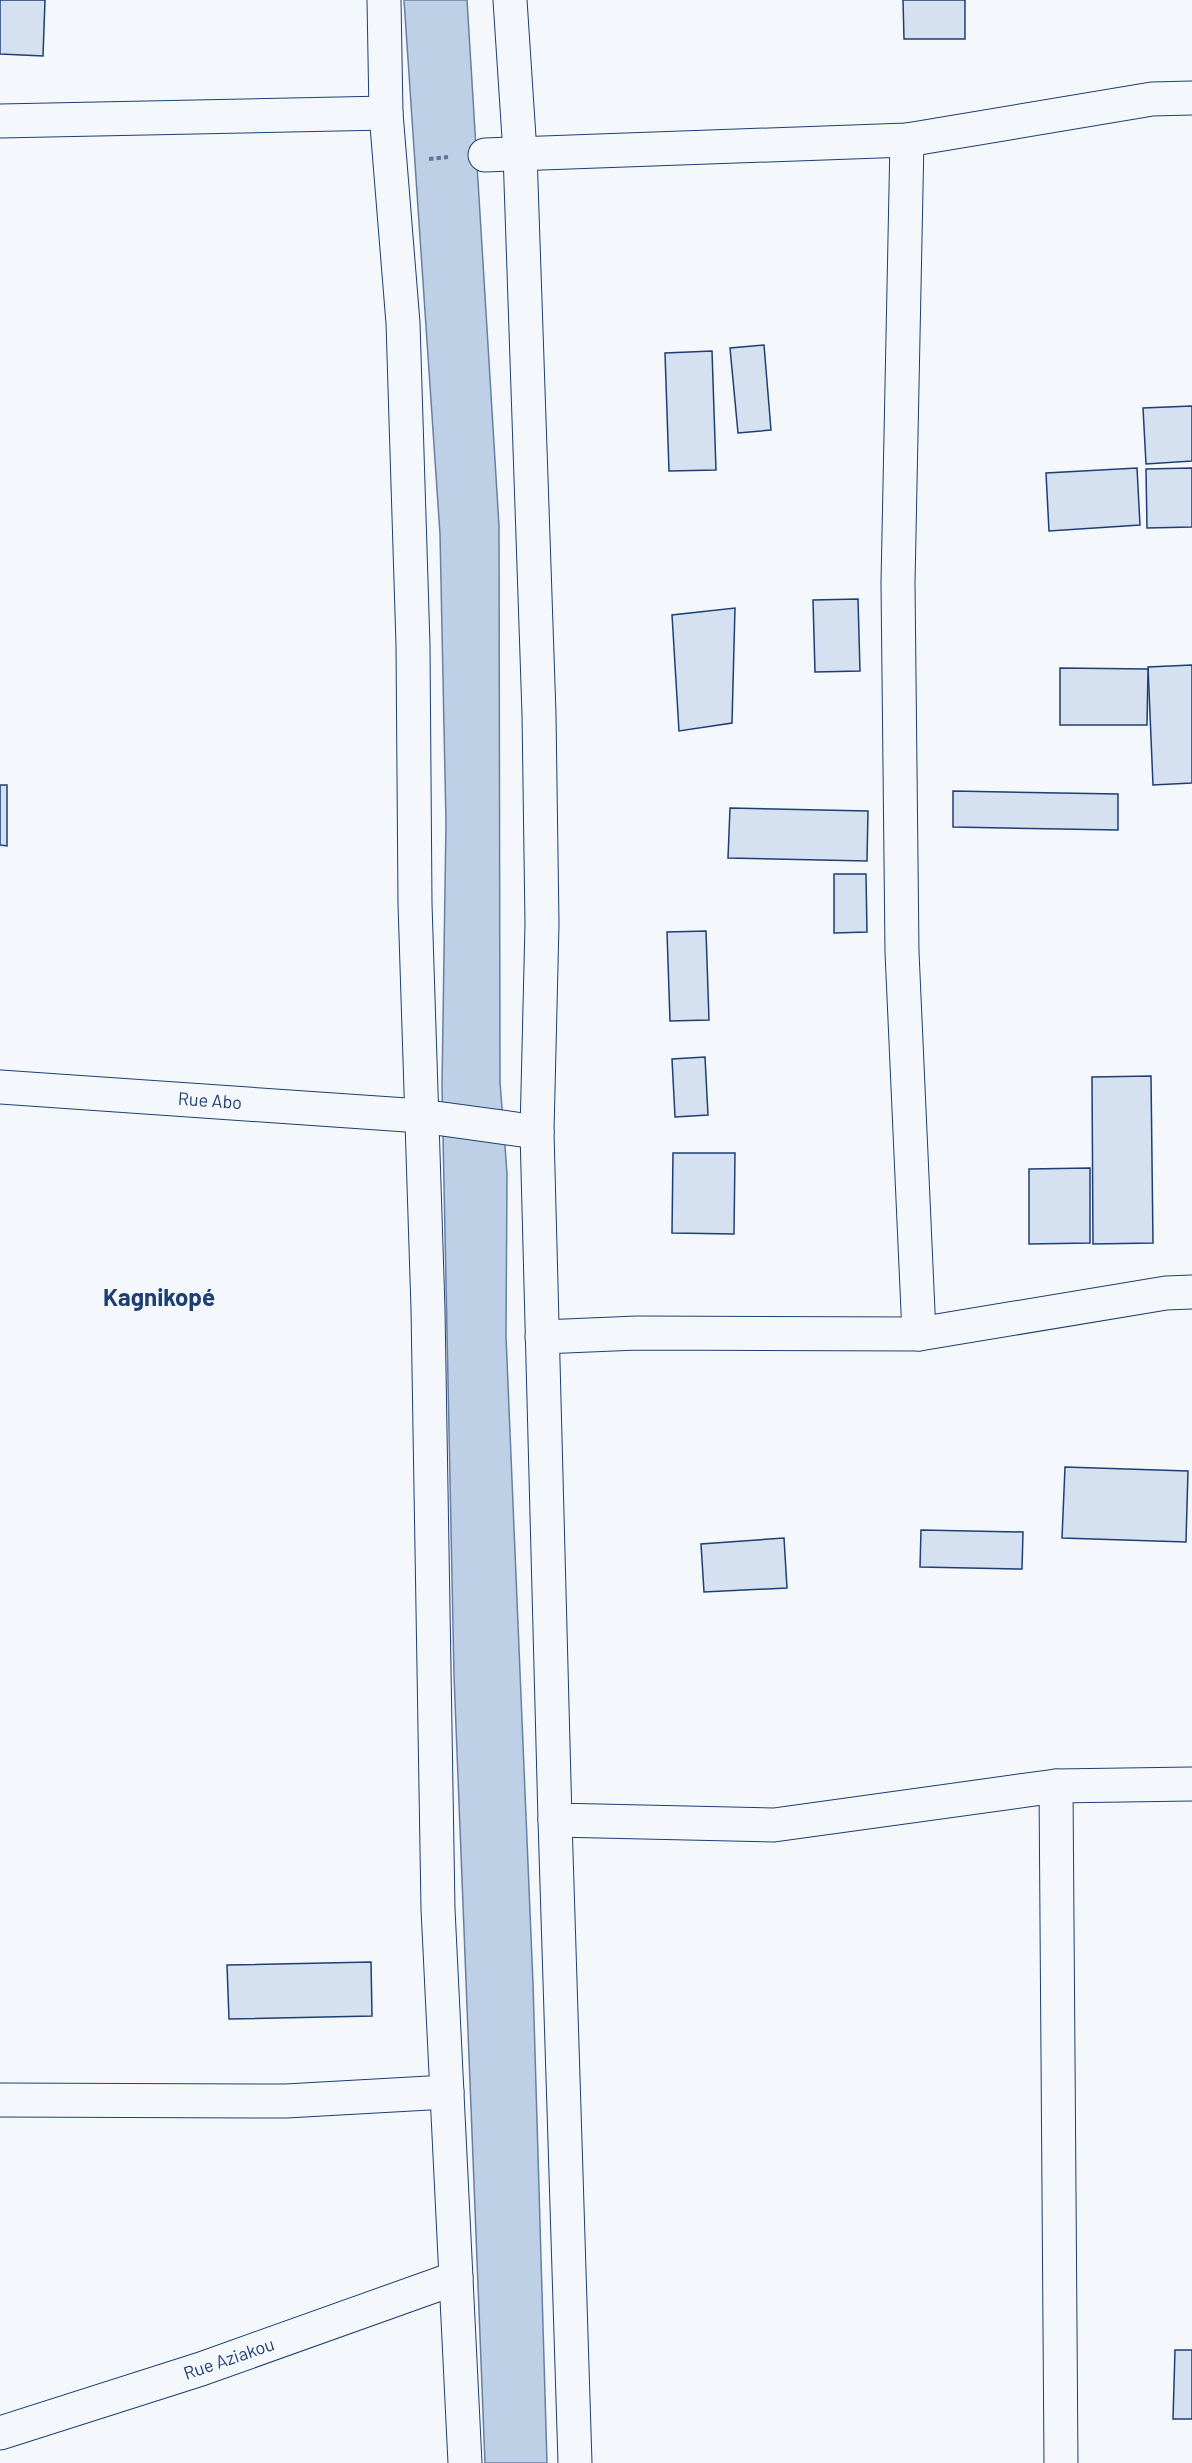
<svg xmlns="http://www.w3.org/2000/svg" width="1192" height="2463" font-family="Barlow,sans-serif">
	<style>
		.water { fill: #bed0e5; stroke: #687fa3; stroke-width: 1.5 }
		.building { fill: #d5e0f0; stroke: #1d3f73; stroke-width: 1.5 }
		.lines { fill: none; stroke-linecap: round; stroke-linejoin: round }
		.minor-casing { stroke: #1d3f73; stroke-width: 35 }
		.path { stroke: #5e769c; stroke-width: 4; stroke-dasharray: 4.5 3; stroke-linecap: butt }
		.minor { stroke: #f4f7fb; stroke-width: 33 }
		.labels { text-anchor: middle; stroke-width: 4.5; stroke-linejoin: round; paint-order: stroke }
		.street-label { font-size: 18px; fill: #1d3f73; stroke: #f4f7fb }
		.district-label { font-size: 24px; font-weight: bold; fill: #1d3f73; stroke: #f4f7fb }
	</style>
	<rect width="100%" height="100%" fill="#f4f7fb"/>
	<!-- water -->
	<polygon class="water" points="404,0 467,0 499,526 500,1082 507,1173 506,1336 533,1984 547,2463 485,2463 454,1676 442,1086 446,823 440,534"/>
	<!-- building -->
	<g class="building">
		<polygon points="0,0 45,0 43,56 0,54"/>
		<polygon points="903,0 965,0 965,39 904,39"/>
		<polygon points="764,345 771,430 738,433 730,348"/>
		<polygon points="712,351 716,470 669,471 665,353"/>
		<polygon points="1192,406 1192,461 1146,464 1143,408"/>
		<polygon points="1137,468 1140,525 1049,531 1046,473"/>
		<polygon points="1192,468 1192,527 1147,528 1146,469"/>
		<polygon points="858,599 860,671 815,672 813,600"/>
		<polygon points="735,608 732,723 679,731 672,615"/>
		<polygon points="1192,665 1192,783 1153,785 1148,667"/>
		<polygon points="1060,668 1148,669 1147,725 1060,725"/>
		<polygon points="0,785 7,785 7,846 0,845"/>
		<polygon points="953,791 1118,794 1118,830 953,827"/>
		<polygon points="730,808 868,811 867,861 728,858"/>
		<polygon points="834,874 866,874 867,932 834,933"/>
		<polygon points="706,931 709,1020 670,1021 667,932"/>
		<polygon points="705,1057 708,1115 675,1117 672,1059"/>
		<polygon points="1151,1076 1153,1243 1093,1244 1092,1077"/>
		<polygon points="673,1153 735,1153 734,1234 672,1233"/>
		<polygon points="1090,1168 1090,1243 1029,1244 1029,1169"/>
		<polygon points="1065,1467 1188,1471 1186,1542 1062,1538"/>
		<polygon points="921,1530 1023,1532 1022,1569 920,1567"/>
		<polygon points="784,1538 787,1588 704,1592 701,1544"/>
		<polygon points="371,1962 372,2016 229,2019 227,1965"/>
		<polygon points="1175,2350 1192,2350 1192,2419 1173,2419"/>
	</g>
	<g class="lines">
		<!-- minor casing -->
		<g class="minor-casing">
			<g id="minor">
				<polyline points="384,0 386,113 403,323 413,645 415,904 428,1309 438,1909 465,2463"/>
				<polyline points="510,0 520,153 539,714 542,924 537,1132 555,1820 774,1825 1056,1786 1192,1784"/>
				<polyline points="0,121 386,113"/>
				<polyline points="907,140 898,583 902,952 919,1334"/>
				<polyline points="485,155 907,140 1152,99 1192,98"/>
				<polyline points="0,1087 421,1116 537,1132"/>
				<polyline points="542,1337 637,1333 919,1334 1166,1293 1192,1292"/>
				<polyline points="1056,1786 1061,2463"/>
				<polyline points="555,1820 575,2463"/>
				<polyline points="0,2100 286,2101 447,2092"/>
				<polyline points="0,2433 201,2369 456,2278"/>
			</g>
		</g>
		<!-- path -->
		<polyline class="path" points="429,159 448,157"/>
		<!-- minor -->
		<use href="#minor" class="minor"/>
	</g>
	<g class="labels">
		<!-- street labels -->
		<g class="street-label">
			<text transform="translate(210 1101) rotate(4)" y="6">Rue Abo</text>
			<text transform="translate(229 2359) rotate(-19)" y="6">Rue Aziakou</text>
		</g>
		<!-- district labels -->
		<g class="district-label">
			<text x="159" y="1306">Kagnikopé</text>
		</g>
	</g>
</svg>
